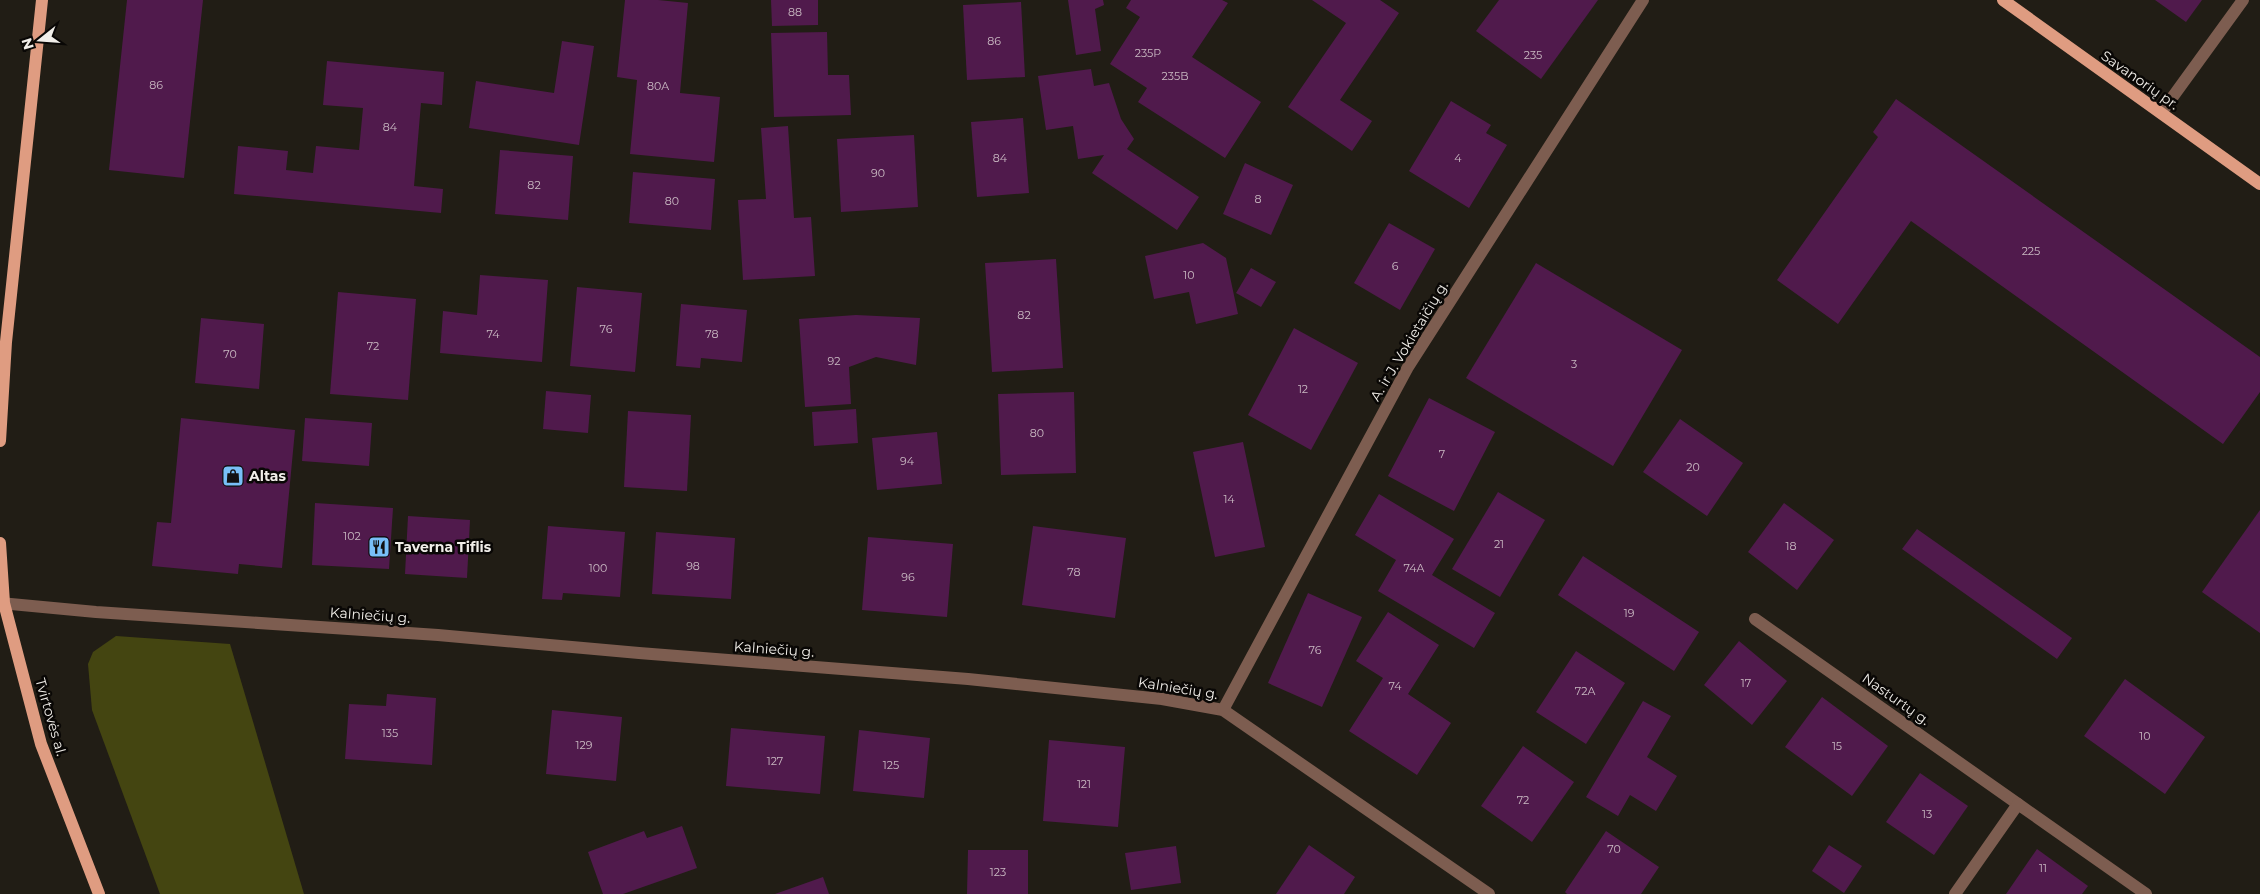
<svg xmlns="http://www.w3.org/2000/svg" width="2260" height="894" font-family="Montserrat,sans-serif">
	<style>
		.green { fill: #444511 }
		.building { fill: #501a4c }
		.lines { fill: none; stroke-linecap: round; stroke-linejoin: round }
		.minor { stroke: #7d5d50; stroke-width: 12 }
		.major { stroke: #df9c81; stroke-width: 12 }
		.labels { text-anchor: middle; stroke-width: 5; stroke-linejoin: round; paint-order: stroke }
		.number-label { font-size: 11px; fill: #c9b9c2 }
		.street-label { font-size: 14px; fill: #f1eee9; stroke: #090705 }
		.poi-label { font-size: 14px; font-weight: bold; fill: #f1eee9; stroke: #090705; text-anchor: start }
	</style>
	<rect width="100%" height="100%" fill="#211d15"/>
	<!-- green -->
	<polygon class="green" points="116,636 230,644 304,894 160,894 92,710 88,664 93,652"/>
	<!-- building -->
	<g class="building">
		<polygon points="127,0 203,0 184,178 109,170"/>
		<polygon points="625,0 658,0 688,3 680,93 720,97 714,162 630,154 637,80 617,77"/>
		<polygon points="771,0 818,0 818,25 772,26"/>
		<polygon points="1068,0 1103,0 1104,5 1095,9 1101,51 1076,55"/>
		<polygon points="1131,0 1222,0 1228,3 1192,57 1261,102 1225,158 1138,102 1147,88 1110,64 1140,17 1126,8"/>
		<polygon points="1312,0 1380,0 1399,13 1340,100 1372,121 1352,151 1288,107 1346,23"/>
		<polygon points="1499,0 1598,0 1541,79 1476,31"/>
		<polygon points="2155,0 2202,0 2186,22"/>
		<polygon points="1021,2 1025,77 967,80 963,5"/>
		<polygon points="827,32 828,75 849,75 851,115 774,117 771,33"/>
		<polygon points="562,41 594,46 579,145 469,128 476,81 554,93"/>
		<polygon points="327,61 444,72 442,105 421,103 414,186 443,189 441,213 234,194 238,146 288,151 286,170 313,173 316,146 359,150 363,108 323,105"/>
		<polygon points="1091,69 1094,86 1109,83 1121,119 1134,139 1127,149 1199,197 1177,230 1092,173 1104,155 1078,159 1073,126 1046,130 1038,76"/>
		<polygon points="1896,99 2260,357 2260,392 2223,444 1911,221 1838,324 1777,280 1878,137 1873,132"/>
		<polygon points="1451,101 1491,125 1486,133 1507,145 1469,208 1409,171"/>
		<polygon points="1023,118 1029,193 977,197 971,122"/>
		<polygon points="788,126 794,218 811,217 815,276 743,280 738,200 766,199 761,128"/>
		<polygon points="914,135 918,207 841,212 837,139"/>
		<polygon points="500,150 573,156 568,220 495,214"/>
		<polygon points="1245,163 1293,185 1271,235 1223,214"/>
		<polygon points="633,172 715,179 711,230 629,223"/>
		<polygon points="1389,223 1435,249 1400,310 1354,283"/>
		<polygon points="1203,243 1226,258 1238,314 1196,324 1189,292 1154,299 1145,256"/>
		<polygon points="1056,259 1063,368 992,372 985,263"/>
		<polygon points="1536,263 1682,350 1613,466 1466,378"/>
		<polygon points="1251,268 1276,282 1261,307 1236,293"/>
		<polygon points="480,275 548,280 542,362 440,353 443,311 477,315"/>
		<polygon points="577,287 642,293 635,372 570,366"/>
		<polygon points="338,292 416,299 408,400 330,394"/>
		<polygon points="681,304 747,310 742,362 701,358 700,368 676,366"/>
		<polygon points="856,315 920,318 916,365 876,357 849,367 851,404 805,407 799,319"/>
		<polygon points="201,318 264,324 259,389 195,383"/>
		<polygon points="1294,328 1358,363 1311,450 1248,415"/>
		<polygon points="546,391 591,395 588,433 543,429"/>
		<polygon points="1074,392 1076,473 1001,475 998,394"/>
		<polygon points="1429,398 1495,432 1454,511 1388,476"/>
		<polygon points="856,409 858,443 814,446 812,412"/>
		<polygon points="628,411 691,415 687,491 624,487"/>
		<polygon points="181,418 295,430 282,568 239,564 238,574 152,566 157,522 171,523"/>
		<polygon points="305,418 372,423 369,466 302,461"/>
		<polygon points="1680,419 1743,463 1707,516 1643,472"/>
		<polygon points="937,432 942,484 877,490 872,438"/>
		<polygon points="1243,442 1265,547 1215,557 1193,452"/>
		<polygon points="1498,492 1545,520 1500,597 1452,569"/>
		<polygon points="1379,494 1454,539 1432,575 1495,613 1474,648 1378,591 1396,560 1355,535"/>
		<polygon points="315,503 393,508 389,569 312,565"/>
		<polygon points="1784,503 1834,540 1797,590 1748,552"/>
		<polygon points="2260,510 2260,633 2202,592"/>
		<polygon points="408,516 470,520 467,578 405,574"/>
		<polygon points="548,526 625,532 620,597 563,593 562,600 542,599"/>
		<polygon points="1033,526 1126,538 1115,618 1022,605"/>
		<polygon points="1917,529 2072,638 2057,659 1902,549"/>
		<polygon points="656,532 735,538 731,599 652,594"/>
		<polygon points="868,537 953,544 947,617 862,610"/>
		<polygon points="1583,556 1699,632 1674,671 1558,595"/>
		<polygon points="1308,593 1362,617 1322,707 1268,683"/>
		<polygon points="1388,612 1439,645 1408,694 1451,723 1417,775 1349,731 1383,678 1356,661"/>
		<polygon points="1739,641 1787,681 1752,725 1704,685"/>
		<polygon points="1576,651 1625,683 1586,744 1536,712"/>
		<polygon points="2125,679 2205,737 2165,794 2084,736"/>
		<polygon points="387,694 436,698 432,765 345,759 349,704 386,706"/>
		<polygon points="1822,697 1888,746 1852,796 1785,747"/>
		<polygon points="1643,701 1671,716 1647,757 1677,776 1656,811 1630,795 1618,816 1586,797"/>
		<polygon points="552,710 622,717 616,781 546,774"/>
		<polygon points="731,728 825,736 820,794 726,786"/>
		<polygon points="859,730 930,738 924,798 853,791"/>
		<polygon points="1049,740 1125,747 1118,827 1043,821"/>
		<polygon points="1523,746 1574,782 1532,842 1481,806"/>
		<polygon points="1920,773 1968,806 1934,855 1886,822"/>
		<polygon points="682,826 697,868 623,894 603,894 588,852 644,831 647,838"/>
		<polygon points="1606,831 1659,867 1641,894 1567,894 1565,892"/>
		<polygon points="1309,845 1355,877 1344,894 1276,894"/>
		<polygon points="1829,845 1862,866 1844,893 1812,871"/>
		<polygon points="1176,846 1181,883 1131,890 1125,853"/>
		<polygon points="2037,849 2088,886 2082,894 2006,894"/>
		<polygon points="968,850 1028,850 1028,894 967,894"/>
		<polygon points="823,877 829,894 775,894"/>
	</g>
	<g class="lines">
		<!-- minor -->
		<g class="minor">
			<polyline points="2161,113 2243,0"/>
			<polyline points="0,603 96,612 438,635 639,653 968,679 1162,699 1223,710 1489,894"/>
			<polyline points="1755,619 2018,804"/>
			<polyline points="1223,710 1408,367 1643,0"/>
			<polyline points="1955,894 2018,804 2146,894"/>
		</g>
		<!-- major -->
		<g class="major">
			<polyline points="2003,0 2260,184"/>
			<polyline points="0,441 6,342 42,0"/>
			<polyline points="0,543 4,603 41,744 99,894"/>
		</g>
	</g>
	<!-- icons -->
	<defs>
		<g id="shop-square" transform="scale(1.125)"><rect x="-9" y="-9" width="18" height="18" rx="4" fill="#78bff7" stroke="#090705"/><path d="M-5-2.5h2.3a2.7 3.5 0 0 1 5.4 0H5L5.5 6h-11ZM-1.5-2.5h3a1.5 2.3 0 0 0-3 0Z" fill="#111"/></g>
		<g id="restaurant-square" transform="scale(1.125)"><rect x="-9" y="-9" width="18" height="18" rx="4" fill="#78bff7" stroke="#090705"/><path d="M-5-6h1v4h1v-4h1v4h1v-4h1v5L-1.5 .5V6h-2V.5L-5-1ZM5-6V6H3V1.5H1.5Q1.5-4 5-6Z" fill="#111"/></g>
	</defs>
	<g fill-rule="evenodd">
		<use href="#shop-square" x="233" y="476"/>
		<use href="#restaurant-square" x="379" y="547"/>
	</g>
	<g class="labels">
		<!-- number labels -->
		<g class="number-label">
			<text x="795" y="16">88</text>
			<text x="994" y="45">86</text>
			<text x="1148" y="57">235P</text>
			<text x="1533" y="59">235</text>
			<text x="1175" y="80">235B</text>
			<text x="156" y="89">86</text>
			<text x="658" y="90">80A</text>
			<text x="390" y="131">84</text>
			<text x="1000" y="162">84</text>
			<text x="1458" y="162">4</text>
			<text x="878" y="177">90</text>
			<text x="534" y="189">82</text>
			<text x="1258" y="203">8</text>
			<text x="672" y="205">80</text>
			<text x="2031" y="255">225</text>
			<text x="1395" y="270">6</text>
			<text x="1189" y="279">10</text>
			<text x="1024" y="319">82</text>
			<text x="606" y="333">76</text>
			<text x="493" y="338">74</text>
			<text x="712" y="338">78</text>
			<text x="373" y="350">72</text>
			<text x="230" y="358">70</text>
			<text x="834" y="365">92</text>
			<text x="1574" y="368">3</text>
			<text x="1303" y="393">12</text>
			<text x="1037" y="437">80</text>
			<text x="1442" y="458">7</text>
			<text x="907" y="465">94</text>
			<text x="1693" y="471">20</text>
			<text x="1229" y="503">14</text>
			<text x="352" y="540">102</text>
			<text x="1499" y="548">21</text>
			<text x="1791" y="550">18</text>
			<text x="693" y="570">98</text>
			<text x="598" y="572">100</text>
			<text x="1414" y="572">74A</text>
			<text x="1074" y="576">78</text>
			<text x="908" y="581">96</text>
			<text x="1629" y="617">19</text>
			<text x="1315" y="654">76</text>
			<text x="1746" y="687">17</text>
			<text x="1395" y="690">74</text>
			<text x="1585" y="695">72A</text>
			<text x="390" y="737">135</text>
			<text x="2145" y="740">10</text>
			<text x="584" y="749">129</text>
			<text x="1837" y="750">15</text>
			<text x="775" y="765">127</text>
			<text x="891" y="769">125</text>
			<text x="1084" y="788">121</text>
			<text x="1523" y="804">72</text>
			<text x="1927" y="818">13</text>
			<text x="1614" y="853">70</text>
			<text x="2043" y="872">11</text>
			<text x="998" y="876">123</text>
		</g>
		<!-- street labels -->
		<g class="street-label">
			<text transform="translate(2140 80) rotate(35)" y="5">Savanorių pr.</text>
			<text transform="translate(1409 341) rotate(-59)" y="5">A. ir J. Vokietaičių g.</text>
			<text transform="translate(370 615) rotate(4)" y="5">Kalniečių g.</text>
			<text transform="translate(774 649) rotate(4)" y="5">Kalniečių g.</text>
			<text transform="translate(1178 688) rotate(9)" y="5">Kalniečių g.</text>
			<text transform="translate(1896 699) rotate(35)" y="5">Nasturtų g.</text>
			<text transform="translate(51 717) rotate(74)" y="5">Tvirtovės al.</text>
		</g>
		<!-- poi labels -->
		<g class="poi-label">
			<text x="249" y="481">Altas</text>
			<text x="395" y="552">Taverna Tiflis</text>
		</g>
	</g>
	<!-- north arrow -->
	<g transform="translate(40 40) rotate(253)" stroke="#090705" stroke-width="4" paint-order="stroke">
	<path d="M0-4L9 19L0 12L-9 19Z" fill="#f1eee9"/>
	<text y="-8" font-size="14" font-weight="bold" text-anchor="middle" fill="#f1eee9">N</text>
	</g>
</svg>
